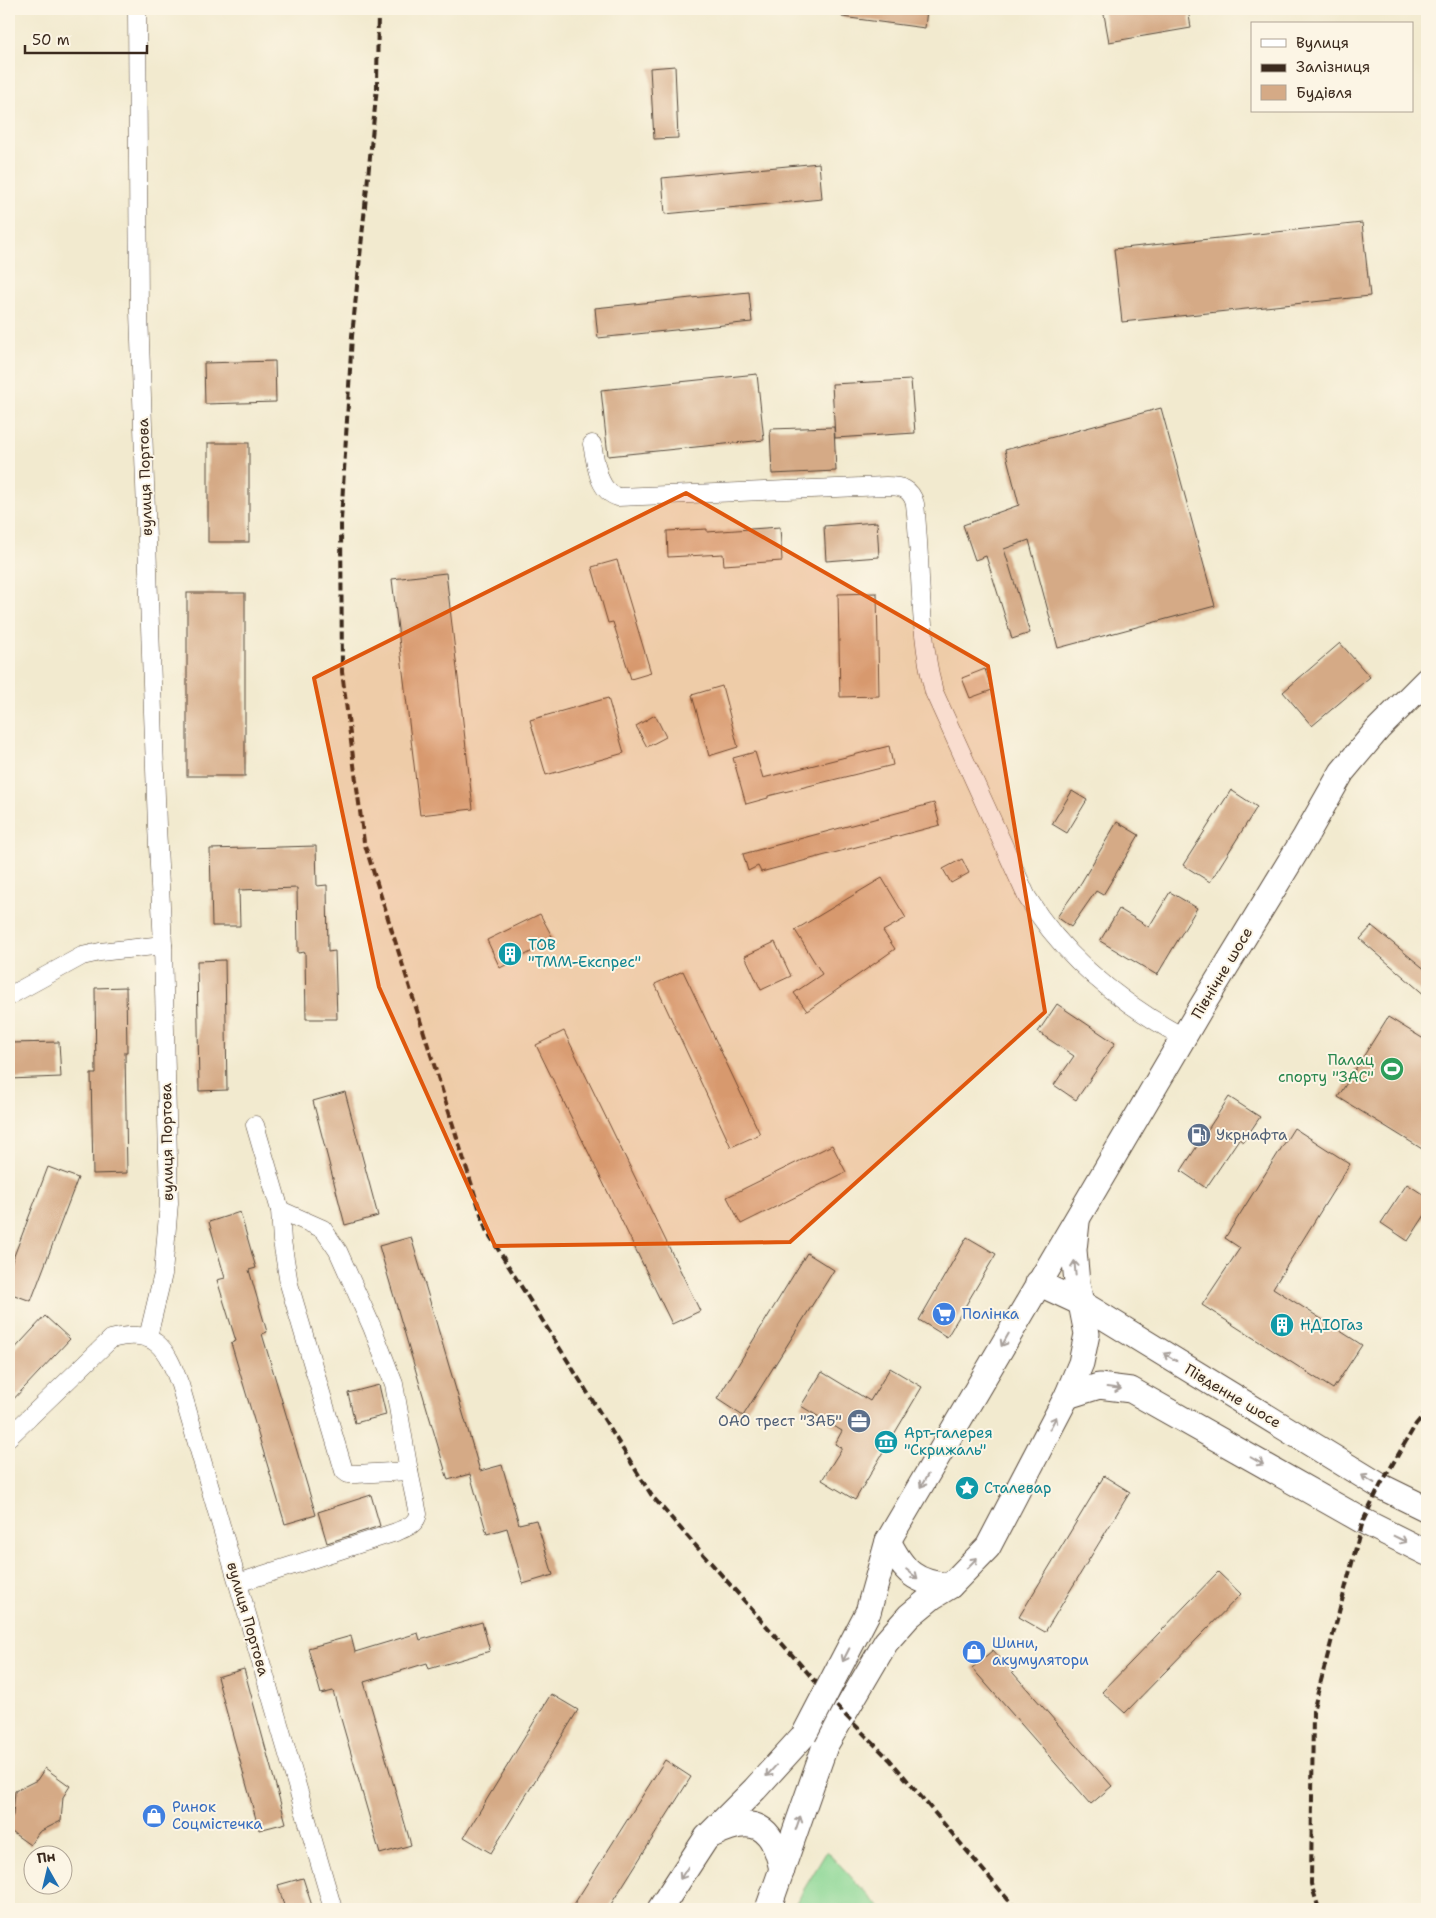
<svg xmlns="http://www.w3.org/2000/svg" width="1436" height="1918" font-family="'Shantell Sans',sans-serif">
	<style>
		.green { fill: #8bd795; stroke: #63805a }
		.building { fill: #d5aa86 }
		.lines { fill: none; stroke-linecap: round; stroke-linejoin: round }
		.street-casing { stroke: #564739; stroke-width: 19 }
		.secondary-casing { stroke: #564739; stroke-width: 27 }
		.street { stroke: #fff; stroke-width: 18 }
		.secondary { stroke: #fff; stroke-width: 25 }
		.rail { stroke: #3b2a1e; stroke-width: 4; stroke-dasharray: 8 4; stroke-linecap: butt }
		.secondary-bridge-casing { stroke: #564739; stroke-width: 27; stroke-linecap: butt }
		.secondary-bridge { stroke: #fff; stroke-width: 25 }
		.oneway { stroke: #a79f9a }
		.marked { fill: #df570d; fill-opacity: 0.2; stroke: #df570d; stroke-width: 4; stroke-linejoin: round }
		.labels { text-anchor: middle; stroke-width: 4; stroke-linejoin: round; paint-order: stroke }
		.street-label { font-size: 15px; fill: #3b2a1e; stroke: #fcf5e5 }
		.culture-label { font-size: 15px; fill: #0d838f; stroke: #fcf5e5; text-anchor: start }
		.leisure-label { font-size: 15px; fill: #27864d; stroke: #fcf5e5; text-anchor: end }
		.service-label { font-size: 15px; fill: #4e5e75; stroke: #fcf5e5; text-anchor: start }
		.shop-label { font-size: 15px; fill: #366cbe; stroke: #fcf5e5; text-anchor: start }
	</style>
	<rect width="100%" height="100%" fill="#fcf5e5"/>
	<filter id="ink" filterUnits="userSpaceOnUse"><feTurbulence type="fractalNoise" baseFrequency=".02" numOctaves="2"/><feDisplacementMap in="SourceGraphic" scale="10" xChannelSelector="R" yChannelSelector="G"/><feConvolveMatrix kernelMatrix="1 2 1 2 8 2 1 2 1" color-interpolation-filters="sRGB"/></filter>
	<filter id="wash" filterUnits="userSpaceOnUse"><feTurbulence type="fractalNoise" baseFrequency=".0096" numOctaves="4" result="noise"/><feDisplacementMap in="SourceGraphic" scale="20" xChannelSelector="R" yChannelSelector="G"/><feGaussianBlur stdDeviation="1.12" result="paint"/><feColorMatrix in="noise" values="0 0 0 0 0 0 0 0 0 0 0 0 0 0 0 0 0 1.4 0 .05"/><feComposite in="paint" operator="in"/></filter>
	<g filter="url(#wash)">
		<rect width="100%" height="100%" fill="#f2eacf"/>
		<!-- green -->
		<polygon class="green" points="827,1851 881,1909 792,1909"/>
		<g id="blocks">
			<!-- building -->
			<g class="building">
				<polygon points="843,9 927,9 925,28 842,17"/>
				<polygon points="1103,9 1188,9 1191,28 1109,42"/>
				<polygon points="675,66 678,138 654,139 650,68"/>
				<polygon points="819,163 822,199 665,214 662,178"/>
				<polygon points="1362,223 1370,296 1122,322 1114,249"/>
				<polygon points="749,292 752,322 598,338 595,308"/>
				<polygon points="275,361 276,402 205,404 204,363"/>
				<polygon points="757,374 764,440 608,456 601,390"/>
				<polygon points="911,380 915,433 835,438 832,384"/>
				<polygon points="1161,408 1215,606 1058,648 1029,540 1004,549 1030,633 1012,639 986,556 975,560 963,525 1019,505 1005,450"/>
				<polygon points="834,427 836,471 772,474 770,429"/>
				<rect x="208" y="443" width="41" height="99"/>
				<polygon points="877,522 879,557 826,561 824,526"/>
				<polygon points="780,527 782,561 724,565 723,554 668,557 667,531 707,529 707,532"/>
				<polygon points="617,560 651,673 631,679 613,622 608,623 592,567"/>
				<polygon points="446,573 473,809 420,815 392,579"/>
				<rect x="187" y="593" width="58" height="183"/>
				<polygon points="877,593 879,696 840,697 838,594"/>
				<polygon points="1340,643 1370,677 1312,726 1283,692"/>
				<polygon points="985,669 992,690 970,698 962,678"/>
				<polygon points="722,686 738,747 709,756 692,695"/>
				<polygon points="608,698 624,753 546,775 530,720"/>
				<polygon points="655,715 666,737 647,747 636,726"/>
				<polygon points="889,746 893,765 768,796 768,798 746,804 733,758 755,752 763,778"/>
				<polygon points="1231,790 1257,807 1210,882 1183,865"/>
				<polygon points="1072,791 1087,800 1067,833 1052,824"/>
				<polygon points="934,803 940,825 761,872 758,866 748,871 743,854"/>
				<polygon points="1117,822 1139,835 1103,895 1096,891 1071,927 1057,917 1081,883"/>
				<polygon points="316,846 317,886 327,885 328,952 335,951 337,1019 306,1019 305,952 298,953 297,888 239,890 240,926 212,926 210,849"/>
				<polygon points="962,859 969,873 951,883 943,869"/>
				<polygon points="882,878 906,918 883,931 895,949 807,1011 794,993 822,974 795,930"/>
				<polygon points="1170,892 1197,908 1157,975 1100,941 1119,909 1149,927"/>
				<polygon points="540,914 554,940 500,968 487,940"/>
				<polygon points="1372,926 1427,971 1427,997 1360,939"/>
				<polygon points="775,942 791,976 761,990 745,956"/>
				<polygon points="225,960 227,1090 199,1091 197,961"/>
				<polygon points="683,971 760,1134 731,1147 655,984"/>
				<polygon points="126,987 127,1052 125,1052 127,1173 93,1174 91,1074 96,1074 95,988"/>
				<polygon points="1057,1004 1115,1043 1076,1100 1054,1085 1074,1056 1038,1032"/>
				<polygon points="1388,1017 1427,1041 1427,1152 1338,1097"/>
				<polygon points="564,1031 700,1311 672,1324 536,1045"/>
				<polygon points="59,1042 61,1077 9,1079 9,1043"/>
				<polygon points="345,1092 378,1216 345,1225 313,1101"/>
				<polygon points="1229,1097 1260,1117 1243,1142 1239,1139 1206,1188 1181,1171"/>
				<polygon points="1294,1128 1350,1164 1273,1288 1362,1345 1333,1389 1202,1305 1240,1248 1225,1238"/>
				<polygon points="832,1145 846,1172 741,1224 727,1197"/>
				<polygon points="48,1167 78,1178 31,1301 9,1293 9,1269"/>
				<polygon points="1407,1184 1427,1197 1427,1212 1408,1241 1381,1223"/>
				<polygon points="240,1212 256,1268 249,1270 267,1332 262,1334 316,1515 285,1524 231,1343 236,1341 217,1280 225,1278 209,1222"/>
				<polygon points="411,1237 480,1471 502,1465 519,1524 536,1520 553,1575 523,1584 507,1528 487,1534 470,1474 448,1480 379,1246"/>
				<polygon points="967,1237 996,1254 947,1337 919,1320"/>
				<polygon points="807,1253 834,1270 743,1416 717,1399"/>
				<polygon points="45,1316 70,1339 9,1404 9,1355"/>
				<polygon points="890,1368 922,1387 855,1500 822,1480 842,1448 835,1444 842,1431 801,1406 822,1372 870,1401"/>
				<polygon points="379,1385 386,1415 355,1423 348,1393"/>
				<polygon points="1104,1476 1130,1492 1045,1632 1019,1617"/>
				<polygon points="371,1495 380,1526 327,1543 318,1512"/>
				<polygon points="1218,1572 1241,1594 1125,1713 1102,1692"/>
				<polygon points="482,1622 490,1651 429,1669 427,1663 364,1682 411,1845 380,1854 333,1691 321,1694 308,1648 351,1636 355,1652 418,1633 420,1640"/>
				<polygon points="993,1650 1112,1786 1091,1804 972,1668"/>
				<polygon points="244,1669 286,1823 259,1830 217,1677"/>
				<polygon points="551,1694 578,1710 491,1853 464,1837"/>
				<polygon points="665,1760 691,1777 608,1909 571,1909"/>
				<polygon points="45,1768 70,1786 63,1797 61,1821 39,1832 30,1845 9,1830 9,1822 13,1815 15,1791 37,1780"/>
				<polygon points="303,1878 313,1909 285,1909 278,1885"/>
			</g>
		</g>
	</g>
	<g filter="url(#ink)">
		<use href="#blocks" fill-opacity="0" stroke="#564739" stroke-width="1"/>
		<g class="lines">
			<!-- street casing -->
			<g class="street-casing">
				<g id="street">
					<polyline points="137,9 139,312 157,826 163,945 169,1203 163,1274 148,1337"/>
					<path d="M 592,444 C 596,462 597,491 618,497 L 886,486 C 901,486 911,488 915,504 C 922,567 918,631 934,692 L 1027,897 C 1065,959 1120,1003 1183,1037"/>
					<polyline points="9,996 82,956 100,952 163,945"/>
					<polyline points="280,1210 323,1229 338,1251 372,1327 394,1384 409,1471"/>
					<path d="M 9,1437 L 111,1339 C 155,1327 166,1347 180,1385 L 333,1909"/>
					<path d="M 238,1583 L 396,1532 C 405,1528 416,1525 418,1514 L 409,1471 L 356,1474 L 348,1474 L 344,1471 L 289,1284 L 282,1241 L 280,1210 L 255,1125"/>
				</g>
			</g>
			<!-- secondary casing -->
			<g class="secondary-casing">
				<g id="secondary">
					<polyline points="1038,1283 1081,1303 1380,1486 1427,1509"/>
					<polyline points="1067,1396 1099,1386 1131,1390 1363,1521 1427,1553"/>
					<path d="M 888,1541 C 904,1572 915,1583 950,1586"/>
					<polyline points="868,1612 888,1541 1199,1011 1305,837 1342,772 1378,729 1427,680"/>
					<path d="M 712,1835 C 754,1814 773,1825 782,1870"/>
					<polyline points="660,1909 707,1837 755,1789 804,1735"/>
					<polyline points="768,1909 825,1746 886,1642 909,1616 932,1597 950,1586 988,1547 1067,1396 1081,1363 1087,1334 1077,1283 1074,1250 1077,1222"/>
				</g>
			</g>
			<!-- street -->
			<use href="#street" class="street"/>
			<!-- secondary -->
			<use href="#secondary" class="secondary"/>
			<!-- rail -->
			<g class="rail">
				<polyline points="378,9 377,87 352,336 341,521 342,672 364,842 486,1230 652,1496 844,1714 890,1760 1016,1909"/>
				<polyline points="1319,1909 1311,1884 1313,1711 1363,1521 1380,1486 1416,1424 1427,1411"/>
			</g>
			<!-- secondary-bridge casing -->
			<g class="secondary-bridge-casing">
				<polyline id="secondary-bridge" points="804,1735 868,1612"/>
			</g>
			<!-- secondary-bridge -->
			<use href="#secondary-bridge" class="secondary-bridge"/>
		</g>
		<!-- one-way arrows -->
		<defs><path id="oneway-shaft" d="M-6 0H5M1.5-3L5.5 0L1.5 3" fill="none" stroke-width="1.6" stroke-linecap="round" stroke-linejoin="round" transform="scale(1.25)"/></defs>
		<g class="oneway">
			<use href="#oneway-shaft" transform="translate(1075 1268) rotate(-95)"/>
			<use href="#oneway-shaft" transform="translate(1005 1340) rotate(120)"/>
			<use href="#oneway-shaft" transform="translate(1170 1357) rotate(-149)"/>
			<use href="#oneway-shaft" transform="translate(1114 1388) rotate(7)"/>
			<use href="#oneway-shaft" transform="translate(1053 1423) rotate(-62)"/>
			<use href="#oneway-shaft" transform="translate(1257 1461) rotate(30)"/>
			<use href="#oneway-shaft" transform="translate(1368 1479) rotate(-149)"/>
			<use href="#oneway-shaft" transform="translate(924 1481) rotate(120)"/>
			<use href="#oneway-shaft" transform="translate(1400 1539) rotate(26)"/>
			<use href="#oneway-shaft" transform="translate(972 1563) rotate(-46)"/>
			<use href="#oneway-shaft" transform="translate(912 1574) rotate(39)"/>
			<use href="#oneway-shaft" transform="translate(846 1655) rotate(117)"/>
			<use href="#oneway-shaft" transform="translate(771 1771) rotate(132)"/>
			<use href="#oneway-shaft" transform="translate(798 1823) rotate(-71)"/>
			<use href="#oneway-shaft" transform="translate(684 1873) rotate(123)"/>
		</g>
	</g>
	<!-- marked area -->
	<path class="marked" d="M 686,493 L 988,666 L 1045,1012 L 790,1242 L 495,1246 L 379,987 L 314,678 Z"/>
	<!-- icons -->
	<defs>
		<g id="building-disc" transform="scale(1.25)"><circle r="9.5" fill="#0f9aa8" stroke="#fcf5e5"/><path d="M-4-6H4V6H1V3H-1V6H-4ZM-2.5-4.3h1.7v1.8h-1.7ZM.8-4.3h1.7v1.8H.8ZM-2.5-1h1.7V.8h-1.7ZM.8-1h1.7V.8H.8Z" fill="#fff"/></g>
		<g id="stadium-disc" transform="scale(1.25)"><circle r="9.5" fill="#2e9e5b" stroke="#fcf5e5"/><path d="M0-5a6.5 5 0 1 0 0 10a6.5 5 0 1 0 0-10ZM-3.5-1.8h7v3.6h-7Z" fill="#fff"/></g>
		<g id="fuel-disc" transform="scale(1.25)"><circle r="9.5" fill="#5c6f8a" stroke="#fcf5e5"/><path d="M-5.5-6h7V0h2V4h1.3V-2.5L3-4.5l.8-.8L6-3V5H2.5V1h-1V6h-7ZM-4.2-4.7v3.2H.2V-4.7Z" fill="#fff"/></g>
		<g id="supermarket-disc" transform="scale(1.25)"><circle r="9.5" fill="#3f7fe0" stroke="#fcf5e5"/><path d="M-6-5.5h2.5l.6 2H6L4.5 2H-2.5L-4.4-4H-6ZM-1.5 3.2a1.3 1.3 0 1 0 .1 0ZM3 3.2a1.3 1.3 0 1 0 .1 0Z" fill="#fff"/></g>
		<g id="office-disc" transform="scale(1.25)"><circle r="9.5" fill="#5c6f8a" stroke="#fcf5e5"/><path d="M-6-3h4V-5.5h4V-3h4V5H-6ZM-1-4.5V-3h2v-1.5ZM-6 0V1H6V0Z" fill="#fff"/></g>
		<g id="museum-disc" transform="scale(1.25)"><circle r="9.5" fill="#0f9aa8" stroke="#fcf5e5"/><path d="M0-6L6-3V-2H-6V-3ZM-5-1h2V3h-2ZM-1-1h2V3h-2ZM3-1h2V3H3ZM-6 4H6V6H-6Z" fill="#fff"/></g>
		<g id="sight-disc" transform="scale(1.25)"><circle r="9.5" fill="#0f9aa8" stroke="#fcf5e5"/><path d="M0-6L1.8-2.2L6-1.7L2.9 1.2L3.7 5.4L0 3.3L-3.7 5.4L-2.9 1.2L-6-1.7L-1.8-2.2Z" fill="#fff"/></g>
		<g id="shop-disc" transform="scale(1.25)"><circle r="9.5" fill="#3f7fe0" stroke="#fcf5e5"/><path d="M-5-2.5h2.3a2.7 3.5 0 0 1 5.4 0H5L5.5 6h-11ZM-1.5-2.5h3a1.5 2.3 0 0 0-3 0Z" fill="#fff"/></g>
	</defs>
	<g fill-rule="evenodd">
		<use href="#building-disc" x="510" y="954"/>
		<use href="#stadium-disc" x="1392" y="1069"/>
		<use href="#fuel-disc" x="1199" y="1135"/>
		<use href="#supermarket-disc" x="944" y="1314"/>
		<use href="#building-disc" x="1282" y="1325"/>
		<use href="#office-disc" x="859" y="1421"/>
		<use href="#museum-disc" x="886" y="1442"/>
		<use href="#sight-disc" x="967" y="1488"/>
		<use href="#shop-disc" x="974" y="1652"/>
		<use href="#shop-disc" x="154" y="1816"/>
	</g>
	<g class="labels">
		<!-- street labels -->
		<g class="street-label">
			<text transform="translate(145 477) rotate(-92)" y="5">вулиця Портова</text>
			<text transform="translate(1222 973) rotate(-59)" y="5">Північне шосе</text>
			<text transform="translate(167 1142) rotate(-91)" y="5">вулиця Портова</text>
			<text transform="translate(1233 1396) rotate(31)" y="5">Південне шосе</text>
			<text transform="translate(248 1619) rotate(74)" y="5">вулиця Портова</text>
		</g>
		<!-- culture labels -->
		<g class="culture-label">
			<text x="528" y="950">ТОВ<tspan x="528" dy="17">"ТММ-Експрес"</tspan></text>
			<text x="1300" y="1330">НДІОГаз</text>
			<text x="904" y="1438">Арт-галерея<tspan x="904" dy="17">"Скрижаль"</tspan></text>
			<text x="984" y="1493">Сталевар</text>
		</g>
		<!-- leisure labels -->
		<g class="leisure-label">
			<text x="1374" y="1065">Палац<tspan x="1374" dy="17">спорту "ЗАС"</tspan></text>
		</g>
		<!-- service labels -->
		<g class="service-label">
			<text x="1216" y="1140">Укрнафта</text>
			<text x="842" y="1426" text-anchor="end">ОАО трест "ЗАБ"</text>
		</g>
		<!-- shop labels -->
		<g class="shop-label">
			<text x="962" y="1319">Полінка</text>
			<text x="992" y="1648">Шини,<tspan x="992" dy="17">акумулятори</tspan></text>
			<text x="172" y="1812">Ринок<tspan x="172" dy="17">Соцмістечка</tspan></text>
		</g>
	</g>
	<!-- margin -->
	<rect width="1436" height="1918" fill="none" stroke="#fcf5e5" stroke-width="30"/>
	<!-- legend -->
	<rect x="1251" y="22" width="162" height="90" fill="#fcf5e5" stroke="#afa495"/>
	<rect x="1261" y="39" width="25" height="8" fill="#ffffff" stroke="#afa495"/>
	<text x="1296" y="48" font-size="15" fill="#3b2a1e">Вулиця</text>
	<rect x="1261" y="64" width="25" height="8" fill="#3b2a1e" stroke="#afa495"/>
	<text x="1296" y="72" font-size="15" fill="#3b2a1e">Залізниця</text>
	<rect x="1261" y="85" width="25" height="15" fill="#d5aa86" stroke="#afa495"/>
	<text x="1296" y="98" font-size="15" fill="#3b2a1e">Будівля</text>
	<!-- north arrow -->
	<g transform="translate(48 1870) rotate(352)"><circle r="24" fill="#fcf5e5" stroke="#afa495"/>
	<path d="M0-4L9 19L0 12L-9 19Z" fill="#1f6fb2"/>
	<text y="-8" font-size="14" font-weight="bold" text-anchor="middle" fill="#3b2a1e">Пн</text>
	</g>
	<!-- scale -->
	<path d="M25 45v8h122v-8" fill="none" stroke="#3b2a1e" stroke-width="2.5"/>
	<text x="32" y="45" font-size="15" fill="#3b2a1e" stroke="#fcf5e5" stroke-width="4" paint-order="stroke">50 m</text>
</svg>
